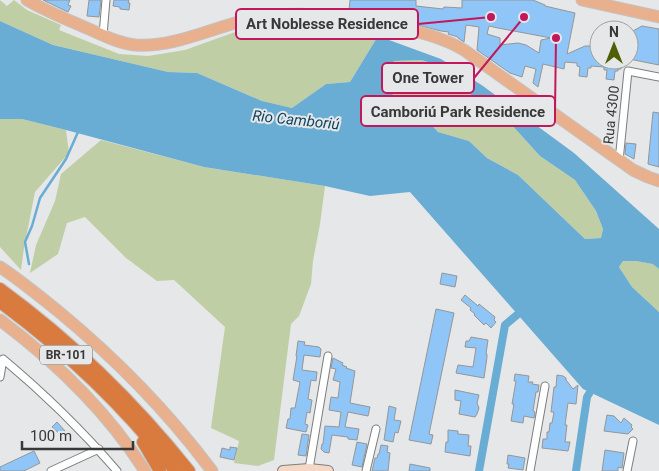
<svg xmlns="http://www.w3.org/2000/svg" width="659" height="471" font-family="Roboto,sans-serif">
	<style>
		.green { fill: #c0cea6 }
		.water { fill: #69acd4; fill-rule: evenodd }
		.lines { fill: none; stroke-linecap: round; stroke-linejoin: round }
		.stream { stroke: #69acd4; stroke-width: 2.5 }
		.canal { stroke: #69acd4; stroke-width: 8 }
		.building { fill: #8fc6f7; stroke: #959697; fill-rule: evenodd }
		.street-casing { stroke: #7d7e7e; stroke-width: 9 }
		.secondary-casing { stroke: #7d7e7e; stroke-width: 12 }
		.primary-casing { stroke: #c3c3c4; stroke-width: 13 }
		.highway-casing { stroke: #c3c3c4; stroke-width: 14 }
		.street { stroke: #fff; stroke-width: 7 }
		.secondary { stroke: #f4d7c5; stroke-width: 10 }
		.primary { stroke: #e8b08c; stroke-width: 11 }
		.highway { stroke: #d97b3f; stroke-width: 12 }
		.labels { text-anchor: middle; stroke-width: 4; stroke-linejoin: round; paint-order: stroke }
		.shield { fill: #e6e7e8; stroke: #6c6c6e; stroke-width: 1 }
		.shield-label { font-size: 12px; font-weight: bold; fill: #383839 }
		.street-label { font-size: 14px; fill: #383839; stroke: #e6e7e8 }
		.water-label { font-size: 15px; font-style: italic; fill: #0f4561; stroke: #e6e7e8 }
		.leader { fill: none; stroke: #c2185b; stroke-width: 2 }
		.callout-dot { fill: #c2185b; stroke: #e6e7e8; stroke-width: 2 }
		.callout { fill: #e6e7e8; stroke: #c2185b; stroke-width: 2 }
		.callout-label { font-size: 15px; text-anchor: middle; font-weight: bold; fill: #383839 }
	</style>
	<rect width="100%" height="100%" fill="#e6e7e8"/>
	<!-- green -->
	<g class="green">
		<polygon points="0,0 7,6 14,0 27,10 61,25 59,30 119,54 148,56 185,50 249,27 328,29 378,36 350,82 326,84 292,108 262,101 197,73 168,72 53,45 0,21"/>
		<polygon points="421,60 438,65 442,77 449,85 474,96 510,123 540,156 575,180 596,211 603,229 601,238 585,239 518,175 487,158 469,141 438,132 426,119 396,107 387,72 394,61"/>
		<polygon points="0,119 22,119 66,130 69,153 35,192 24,248 21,270 0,247"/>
		<polygon points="101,140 204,167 325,186 320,224 313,261 311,284 299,316 291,324 274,460 258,466 234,463 239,441 211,428 225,327 174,280 157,281 126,258 85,217 67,223 58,254 30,273 36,245 55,201 61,174"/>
		<polygon points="623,261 636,261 654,264 659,269 659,312 632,287 619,267"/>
	</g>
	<!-- water -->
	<path class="water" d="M 0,21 L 53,45 L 168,72 L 197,73 L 262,101 L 292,108 L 326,84 L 350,82 L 378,36 L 441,59 L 483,86 L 574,153 L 659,229 L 659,269 L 653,264 L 636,261 L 623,261 L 619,267 L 632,287 L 659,312 L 659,425 L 583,389 L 410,192 L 370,196 L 325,186 L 204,167 L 66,130 L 22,119 L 0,119 ZM 421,60 L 438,65 L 442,77 L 449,85 L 474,96 L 510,123 L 540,156 L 575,180 L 596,211 L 603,229 L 601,238 L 585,239 L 518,175 L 487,158 L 469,141 L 438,132 L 426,119 L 396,107 L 387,72 L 394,61 Z"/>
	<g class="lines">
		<!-- stream -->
		<polyline class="stream" points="29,264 25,242 32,226 40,198 66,159 78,132"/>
		<!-- canal -->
		<g class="canal">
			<polyline points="479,471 505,325 524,309"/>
			<polyline points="576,471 587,397 595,384"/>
		</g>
	</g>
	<!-- building -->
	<g class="building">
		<polygon points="43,0 70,0 68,5 71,6 68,12"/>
		<polygon points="89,0 101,0 99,17 87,16"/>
		<polygon points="114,0 129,0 128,3 130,3 129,10 120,9 120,7 113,6"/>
		<path d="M 350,0 L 416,0 L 416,6 L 443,9 L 444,7 L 462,8 L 462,0 L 533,0 L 545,5 L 545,6 L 575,13 L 567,54 L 585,46 L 590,46 L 596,53 L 595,60 L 622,60 L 621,69 L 618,69 L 618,71 L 615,71 L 614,80 L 606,79 L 607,70 L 604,70 L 604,67 L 591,66 L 591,68 L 588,68 L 587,77 L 579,76 L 580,67 L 577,66 L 577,63 L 565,62 L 564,69 L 543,64 L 538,87 L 533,83 L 536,69 L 525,66 L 522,77 L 510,73 L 477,50 L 479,27 L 466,25 L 464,42 L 458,38 L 458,37 L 448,34 L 449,32 L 441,31 L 390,18 L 349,10 ZM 489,26 L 498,28 L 551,38 L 541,40 L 539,53 L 526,45 L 518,43 L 500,45 L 500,38 L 487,34 Z"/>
		<polygon points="642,26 659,29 659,65 629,59 629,33"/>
		<polygon points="653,112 659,113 659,167 648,164"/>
		<polygon points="626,143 636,144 634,159 625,154"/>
		<polygon points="442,273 457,276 455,287 440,284"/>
		<polygon points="465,295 478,306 479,304 495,317 494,320 496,322 491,328 486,323 484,325 474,315 475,314 470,310 471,308 461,300"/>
		<polygon points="436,309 454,313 429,434 433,435 431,444 409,440"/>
		<polygon points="471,337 488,340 486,354 487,354 487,357 484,378 456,373 458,365 473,367 476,348 465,347 466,341 469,341"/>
		<polygon points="298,341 305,342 304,345 319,347 321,349 320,357 304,355 302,370 317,372 316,381 311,380 308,399 312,400 310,413 307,412 305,424 308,425 306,432 286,428 288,419 290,419 291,408 295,408 300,382 293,380 297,356 296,356"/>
		<polygon points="333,358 343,363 342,365 347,367 346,368 355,371 350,403 370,407 368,416 348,412 345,427 359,429 357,440 348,439 348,437 332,435 329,453 324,452 321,449 322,444 323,444 325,426 339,427 341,412 329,410 331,397 338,398 340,382 333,380 336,369 331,368"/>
		<polygon points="515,374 529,376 528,382 533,382 532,384 539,385 538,392 536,392 533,411 535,412 534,418 524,416 523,423 511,421 514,404 512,404 516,381 514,381"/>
		<polygon points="557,375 563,376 566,378 566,380 573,389 578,385 576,404 568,403 565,425 567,425 565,442 570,442 568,451 542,448 543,439 547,439 547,432 549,432 550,423 552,423 554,412 551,412 554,387 556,387"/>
		<polygon points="455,390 479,395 477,403 479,408 477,414 475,417 459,414 461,401 455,400"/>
		<polygon points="389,406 396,408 394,420 401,421 398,433 395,432 393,442 384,440"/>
		<polygon points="607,415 614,416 621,423 624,418 632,425 631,427 633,429 628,434 604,431"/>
		<polygon points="57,422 65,431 61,435 52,427"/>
		<polygon points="448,430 458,431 458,434 469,435 468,446 471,446 470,456 445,452 446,442 448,442"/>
		<polygon points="302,434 309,435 306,456 298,455"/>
		<polygon points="357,442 367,444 362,467 352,465"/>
		<polygon points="381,445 388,446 387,452 390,453 388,471 372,471 375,458 377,458 378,454 379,454"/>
		<polygon points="230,447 237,448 234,460 220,457 222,448 230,450"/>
		<polygon points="605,450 624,453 622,468 618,467 618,471 602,471"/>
		<polygon points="34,451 40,463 24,471 0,471 0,467"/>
		<polygon points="508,455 525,458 523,470 508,468 509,464 507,464"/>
		<polygon points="410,464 430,468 430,471 409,471"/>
	</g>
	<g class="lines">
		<!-- street casing -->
		<g class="street-casing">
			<g id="street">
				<polyline points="103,35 106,0"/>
				<polyline points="619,161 628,71 659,77"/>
				<path d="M 0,377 L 3,359 C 46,395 81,429 117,471"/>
				<polyline points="309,469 328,356"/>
				<polyline points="51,471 99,449"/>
				<polyline points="366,471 376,429"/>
				<polyline points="530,471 545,386"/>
				<polyline points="627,471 633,441"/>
			</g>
		</g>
		<!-- secondary casing -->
		<g class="secondary-casing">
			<polyline id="secondary" points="283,471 309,469 328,471"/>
		</g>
		<!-- primary casing -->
		<g class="primary-casing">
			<g id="primary">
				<path d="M 27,0 C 44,10 63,18 82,26 C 99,33 116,43 135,45 C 170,48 208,30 242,21 C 290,9 340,15 388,25 C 415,31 440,36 464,50 L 633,170 L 648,177 L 659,181"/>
				<polyline points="582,0 659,17"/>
				<path d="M 0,267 C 20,280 39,296 58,311 C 115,358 168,412 212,471"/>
				<path d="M 0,320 C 56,362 107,411 145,471"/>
			</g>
		</g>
		<!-- highway casing -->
		<g class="highway-casing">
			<g id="highway">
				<path d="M 0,289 C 71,341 134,402 189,471"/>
				<path d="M 0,302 C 65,350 125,407 175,471"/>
				<polyline points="143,442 160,471"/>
			</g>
		</g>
		<!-- street -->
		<use href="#street" class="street"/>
		<!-- secondary -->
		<use href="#secondary" class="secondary"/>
		<!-- primary -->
		<use href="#primary" class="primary"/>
		<!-- highway -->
		<use href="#highway" class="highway"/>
	</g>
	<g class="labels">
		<!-- shield labels -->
		<rect class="shield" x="40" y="345.5" width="52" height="19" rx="4"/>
		<g class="shield-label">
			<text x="66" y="359">BR-101</text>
		</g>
		<!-- street labels -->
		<g class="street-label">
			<text transform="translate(611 115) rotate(-84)" y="5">Rua 4300</text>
		</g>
		<!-- water labels -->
		<g class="water-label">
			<text transform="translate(296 120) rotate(6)" y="5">Rio Camboriú</text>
		</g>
	</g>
	<!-- callouts -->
	<path class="leader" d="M491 17L418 24M524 17L474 78M556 38L555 111"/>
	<g class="callout-dot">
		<circle cx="491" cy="17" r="5"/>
		<circle cx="524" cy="17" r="5"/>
		<circle cx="556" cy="38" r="5"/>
	</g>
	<g class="callout">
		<rect x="236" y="9" width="182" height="30" rx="5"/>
		<rect x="382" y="63" width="92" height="30" rx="5"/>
		<rect x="361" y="96" width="194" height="30" rx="5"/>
	</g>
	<g class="callout-label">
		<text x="327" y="29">Art Noblesse Residence</text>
		<text x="428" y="83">One Tower</text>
		<text x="458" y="117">Camboriú Park Residence</text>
	</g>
	<!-- north arrow -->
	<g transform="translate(614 45)"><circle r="24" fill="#e6e7e8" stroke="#a0a1a2"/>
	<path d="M0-4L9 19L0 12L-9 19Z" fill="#4e6005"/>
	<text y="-8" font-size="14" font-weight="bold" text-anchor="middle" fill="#383839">N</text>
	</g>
	<!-- scale -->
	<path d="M22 441v8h111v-8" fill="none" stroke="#383839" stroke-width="2.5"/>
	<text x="30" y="441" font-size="15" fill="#383839" stroke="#e6e7e8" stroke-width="4" paint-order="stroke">100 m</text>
</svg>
